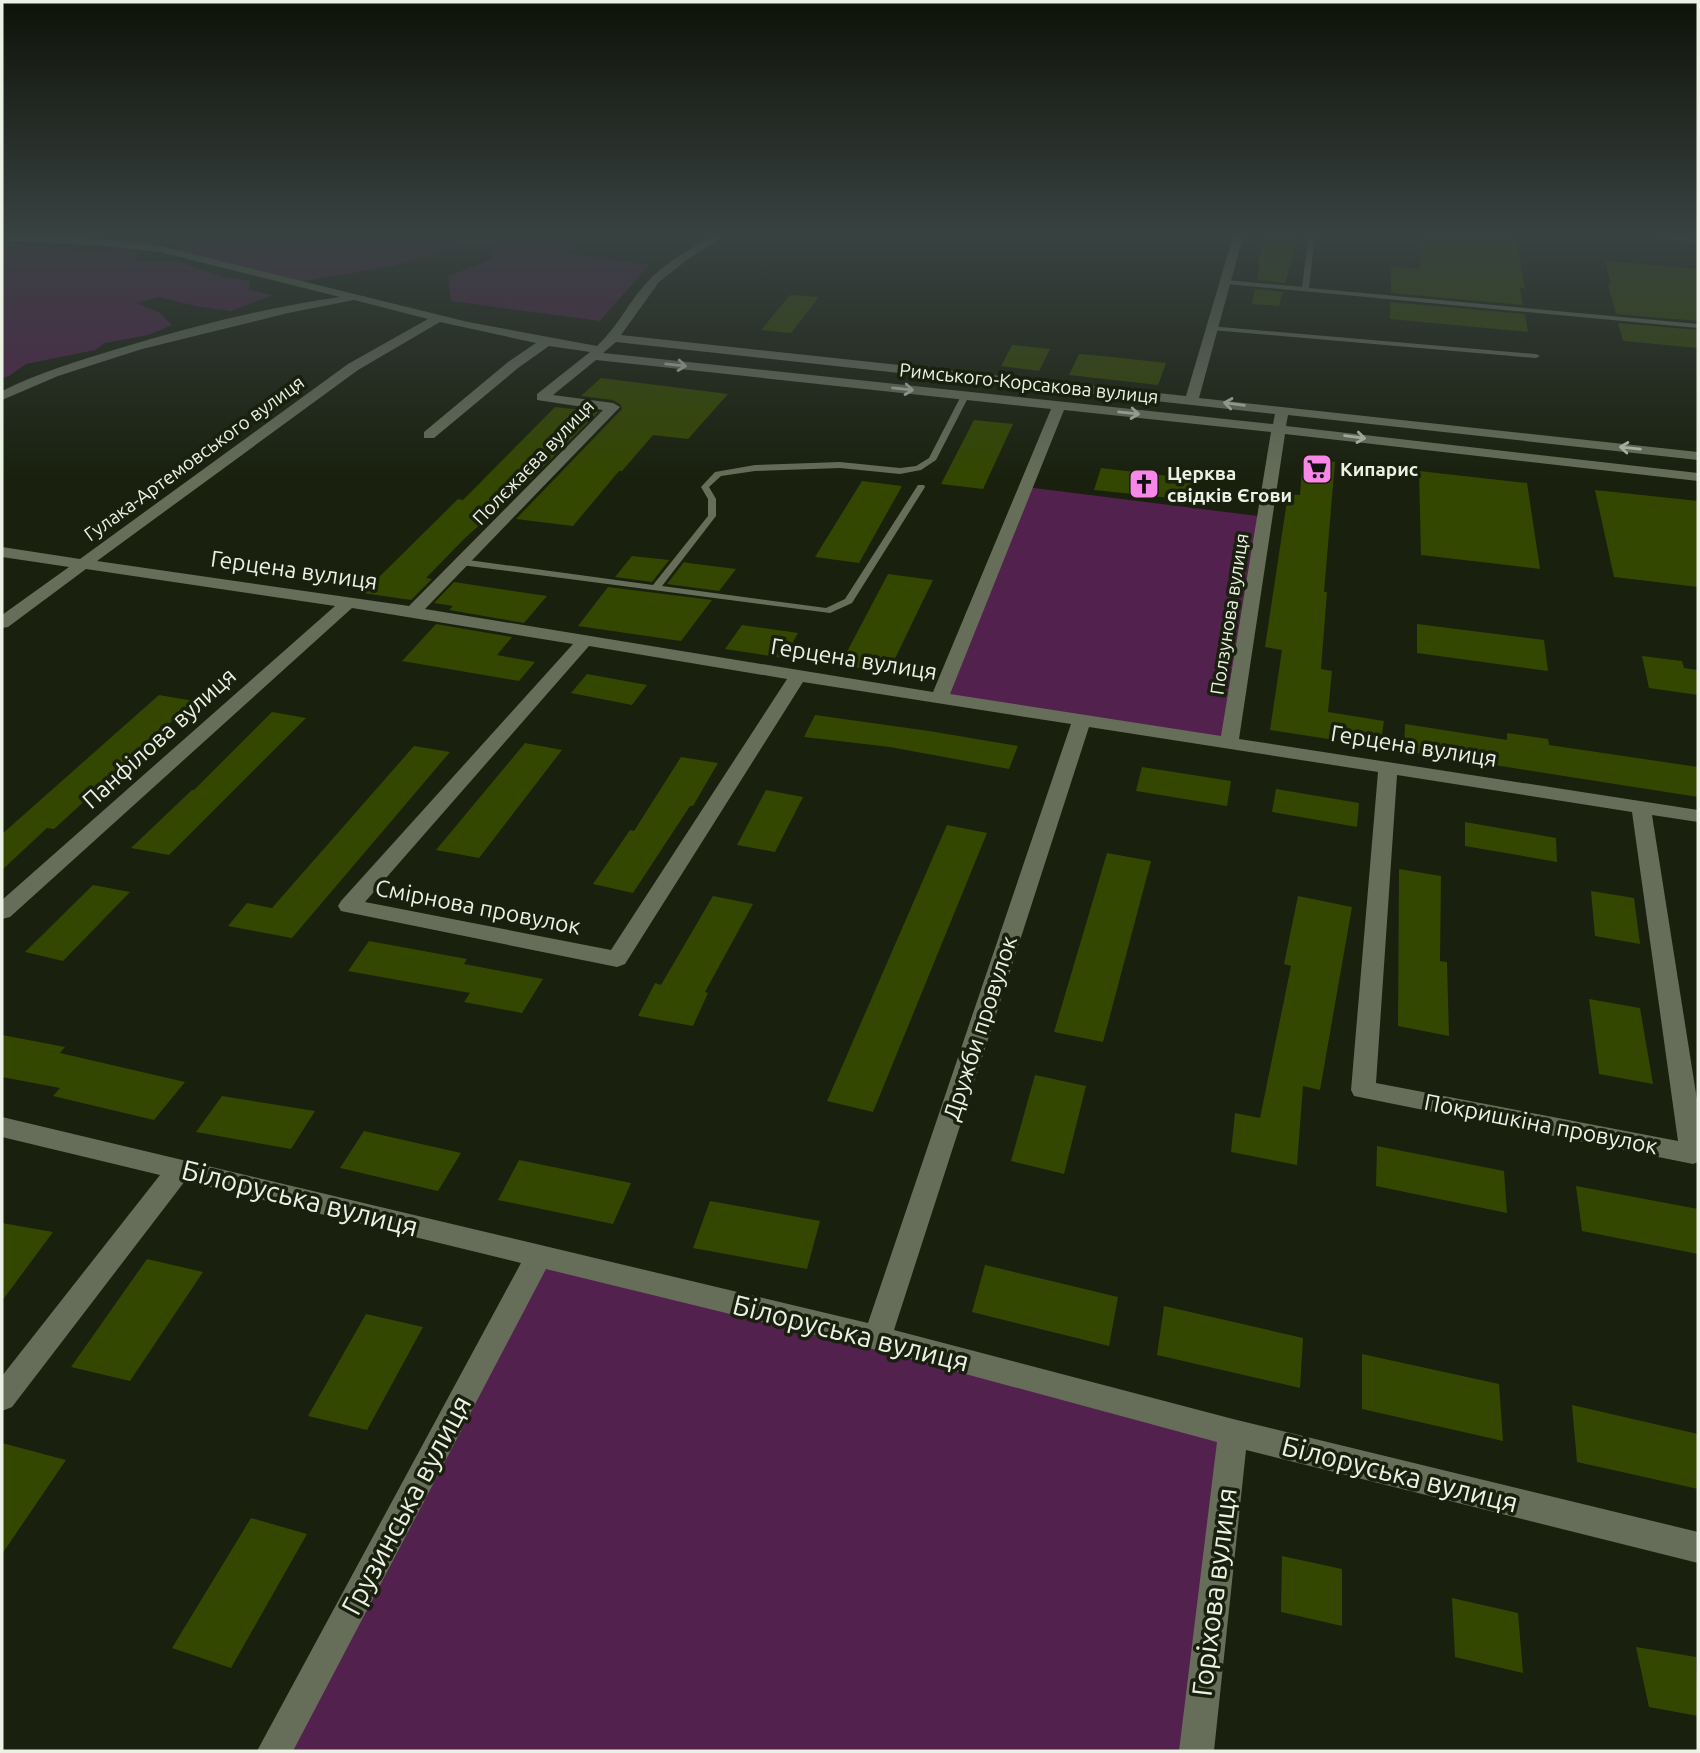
<svg xmlns="http://www.w3.org/2000/svg" width="1700" height="1753" font-family="Ubuntu,sans-serif">
	<style>
		.green { fill: #53214d }
		.building { fill: #334700 }
		.lines { fill: none; stroke-linecap: round; stroke-linejoin: round }
		.lane { fill: #666e59; fill-rule: evenodd }
		.street { fill: #666e59; fill-rule: evenodd }
		.oneway { stroke: #b6bdad }
		.labels { text-anchor: middle; stroke-width: 7; stroke-linejoin: round; paint-order: stroke }
		.far-street-label { font-size: 19px; fill: #ecf1e5; stroke: #19200e }
		.far-poi-label { font-size: 19px; font-weight: bold; fill: #ecf1e5; stroke: #19200e; text-anchor: start }
		.street-label { font-size: 23px; fill: #ecf1e5; stroke: #19200e }
		.near-street-label { font-size: 28px; fill: #ecf1e5; stroke: #19200e }
	</style>
	<rect width="100%" height="100%" fill="#19200e"/>
	<!-- green -->
	<g class="green">
		<polygon points="2,233 180,233 145,247 2,238"/>
		<polygon points="216,233 592,233 565,253 649,265 600,321 451,301 448,276 492,259 491,243 455,247 392,266 298,282 170,251"/>
		<polygon points="2,243 59,247 84,253 116,249 138,254 134,261 177,261 223,277 250,281 249,290 272,295 231,311 200,307 158,297 137,303 160,313 172,325 148,335 105,343 95,350 26,364 9,376 2,378"/>
		<polygon points="1026,487 1266,517 1229,743 940,697"/>
		<polygon points="538,1258 1241,1439 1209,1751 274,1751"/>
	</g>
	<!-- building -->
	<g class="building">
		<polygon points="1267,233 1299,235 1285,283 1257,280 1260,262 1258,262"/>
		<polygon points="1421,233 1515,233 1525,288 1520,288 1523,305 1391,293 1391,266 1420,269"/>
		<polygon points="1605,261 1698,269 1698,321 1616,314 1608,284 1611,285"/>
		<polygon points="1255,289 1283,292 1279,306 1252,304"/>
		<polygon points="790,295 819,297 791,333 761,330"/>
		<polygon points="1390,302 1525,314 1528,332 1390,319"/>
		<polygon points="1618,323 1698,330 1698,348 1623,341"/>
		<polygon points="1012,345 1022,346 1050,349 1039,371 1001,366"/>
		<polygon points="1079,354 1103,356 1166,363 1158,385 1069,375"/>
		<polygon points="601,378 728,394 688,439 653,435 622,471 619,471 573,526 516,519 622,409 621,405 613,400 581,396"/>
		<polygon points="555,407 598,412 494,516 490,516 465,538 426,578 432,579 411,600 363,593 458,499 463,500"/>
		<polygon points="974,420 1013,424 983,489 941,484"/>
		<polygon points="1303,458 1335,462 1324,592 1327,592 1321,669 1332,671 1328,712 1384,721 1380,747 1270,730 1282,650 1265,647 1288,494 1300,495"/>
		<polygon points="1101,468 1194,479 1190,500 1094,490"/>
		<polygon points="1419,471 1527,483 1540,569 1421,555"/>
		<polygon points="862,481 902,486 859,563 815,557"/>
		<polygon points="1595,490 1698,501 1698,587 1614,577"/>
		<polygon points="632,556 669,560 652,582 615,577"/>
		<polygon points="684,562 688,563 736,569 719,591 667,584"/>
		<polygon points="888,574 933,580 888,673 840,665"/>
		<polygon points="454,582 547,596 524,623 449,610 453,606 434,603"/>
		<polygon points="608,587 712,600 681,641 578,626"/>
		<polygon points="436,624 512,637 497,655 535,662 519,681 402,661"/>
		<polygon points="1417,624 1544,640 1548,671 1417,653"/>
		<polygon points="742,625 798,633 784,658 725,649"/>
		<polygon points="1642,656 1682,661 1684,668 1698,670 1698,695 1649,688"/>
		<polygon points="587,674 647,685 632,705 571,693"/>
		<polygon points="159,695 194,701 54,829 47,828 2,870 2,834"/>
		<polygon points="272,712 306,718 169,855 131,848 192,790 194,790"/>
		<polygon points="815,715 929,731 1018,746 1009,769 890,747 804,737"/>
		<polygon points="1405,724 1507,740 1507,733 1548,739 1549,745 1698,767 1698,797 1404,751"/>
		<polygon points="525,743 562,750 479,858 436,850"/>
		<polygon points="414,746 450,752 292,938 228,926 247,903 272,908"/>
		<polygon points="681,757 718,763 693,806 690,806 633,893 593,884 630,830 634,831"/>
		<polygon points="1142,767 1231,781 1227,806 1136,791"/>
		<polygon points="1276,789 1359,803 1357,827 1272,812"/>
		<polygon points="766,790 803,797 775,852 737,845"/>
		<polygon points="1465,822 1556,838 1557,862 1465,846"/>
		<polygon points="947,825 987,833 873,1112 827,1101"/>
		<polygon points="1107,853 1151,861 1103,1042 1054,1032"/>
		<polygon points="1399,869 1441,876 1440,961 1447,962 1449,1036 1398,1026"/>
		<polygon points="93,885 130,892 63,961 25,952"/>
		<polygon points="1591,891 1634,898 1640,944 1595,936"/>
		<polygon points="713,896 753,904 705,992 708,993 693,1026 638,1016 655,983 661,985"/>
		<polygon points="1298,896 1352,907 1320,1090 1303,1086 1297,1165 1231,1152 1235,1113 1260,1118 1291,966 1284,964"/>
		<polygon points="369,941 467,959 464,964 543,979 522,1013 464,1002 470,993 348,971"/>
		<polygon points="1589,999 1640,1008 1653,1084 1599,1074"/>
		<polygon points="2,1035 65,1047 60,1053 185,1082 154,1120 53,1096 60,1088 2,1077"/>
		<polygon points="1035,1075 1086,1086 1064,1174 1011,1161"/>
		<polygon points="222,1096 315,1111 291,1149 196,1132"/>
		<polygon points="364,1131 461,1153 438,1191 340,1168"/>
		<polygon points="1377,1146 1504,1171 1507,1213 1376,1186"/>
		<polygon points="519,1160 631,1183 613,1224 498,1200"/>
		<polygon points="1576,1186 1698,1209 1698,1254 1582,1231"/>
		<polygon points="710,1201 820,1221 807,1269 693,1248"/>
		<polygon points="2,1223 53,1232 2,1301"/>
		<polygon points="147,1259 203,1272 130,1381 71,1367"/>
		<polygon points="985,1265 1118,1297 1109,1346 972,1312"/>
		<polygon points="1164,1306 1303,1338 1300,1388 1157,1355"/>
		<polygon points="366,1314 423,1327 367,1430 308,1416"/>
		<polygon points="1362,1354 1499,1384 1503,1441 1362,1409"/>
		<polygon points="1572,1405 1698,1434 1698,1489 1577,1462"/>
		<polygon points="2,1443 66,1460 2,1554"/>
		<polygon points="251,1518 307,1534 231,1668 172,1648"/>
		<polygon points="1282,1556 1342,1569 1342,1626 1281,1612"/>
		<polygon points="1452,1598 1518,1613 1523,1673 1455,1657"/>
		<polygon points="1636,1647 1696,1657 1698,1716 1649,1707"/>
	</g>
	<g class="lines">
		<!-- lane -->
		<g class="lane">
			<polygon points="1309,233 1315,233 1309,288 1698,324 1698,328 1226,284 1223,282 1226,280 1302,287"/>
			<polygon points="1618,233 1640,233 1698,239 1698,243"/>
			<polygon points="1209,326 1536,354 1540,356 1536,358 1212,330 1209,330"/>
			<polygon points="962,394 969,396 936,460 921,470 900,474 840,468 755,471 721,476 709,487 716,499 716,516 662,586 826,608 845,599 918,485 924,485 925,487 852,603 830,613 461,565 456,562 461,559 653,585 708,516 708,499 701,487 715,472 755,465 840,462 900,468 916,466 929,458"/>
		</g>
		<!-- street -->
		<path class="street" d="M 717,233 L 730,233 L 688,259 L 659,282 L 621,335 L 1186,396 L 1234,233 L 1244,233 L 1199,398 L 1698,452 L 1698,460 L 1288,415 L 1286,426 L 1698,473 L 1698,481 L 1285,434 L 1239,739 L 1698,810 L 1698,822 L 1652,815 L 1698,1106 L 1698,1162 L 1693,1164 L 1354,1096 L 1351,1090 L 1378,772 L 1089,727 L 894,1330 L 1233,1419 L 1698,1532 L 1698,1563 L 1246,1450 L 1214,1751 L 1179,1751 L 1217,1442 L 877,1350 L 546,1269 L 293,1751 L 257,1751 L 521,1263 L 185,1181 L 12,1407 L 2,1411 L 2,1376 L 160,1175 L 2,1137 L 2,1117 L 868,1323 L 1071,724 L 803,682 L 625,964 L 617,967 L 341,911 L 338,906 L 341,901 L 573,644 L 352,608 L 10,917 L 2,919 L 2,900 L 335,606 L 86,569 L 8,627 L 2,628 L 2,615 L 69,567 L 2,557 L 2,547 L 80,559 L 348,364 L 428,319 L 354,300 L 288,313 L 142,349 L 58,376 L 2,400 L 2,391 C 38,373 78,361 117,349 C 190,327 264,308 340,297 L 160,252 L 92,245 L 2,241 L 2,235 L 92,238 L 160,246 L 468,322 L 597,346 C 619,326 631,297 652,277 C 671,259 695,246 717,233 ZM 440,322 L 536,343 L 508,362 L 424,432 L 424,438 L 434,438 L 518,368 L 549,346 L 590,352 L 537,394 L 537,400 L 603,410 L 409,606 L 97,561 L 358,370 ZM 616,342 L 1275,414 L 1273,424 L 603,353 ZM 596,360 L 1051,409 L 933,692 L 425,609 L 620,407 L 613,403 L 553,395 ZM 1064,410 L 1271,432 L 1221,736 L 950,694 ZM 589,646 L 787,679 L 611,950 L 365,902 ZM 1397,775 L 1632,812 L 1678,1141 L 1376,1083 Z"/>
	</g>
	<!-- one-way arrows -->
	<defs><path id="oneway-shaft" d="M-6 0H5M1.5-3L5.5 0L1.5 3" fill="none" stroke-width="1.6" stroke-linecap="round" stroke-linejoin="round" transform="scale(1.75)"/></defs>
	<g class="oneway">
		<use href="#oneway-shaft" transform="translate(676 365) rotate(6)"/>
		<use href="#oneway-shaft" transform="translate(903 389) rotate(6)"/>
		<use href="#oneway-shaft" transform="translate(1234 404) rotate(-173)"/>
		<use href="#oneway-shaft" transform="translate(1129 413) rotate(6)"/>
		<use href="#oneway-shaft" transform="translate(1355 437) rotate(7)"/>
		<use href="#oneway-shaft" transform="translate(1630 448) rotate(-174)"/>
	</g>
	<!-- sky -->
	<linearGradient id="sky" x2="0" y2="1"><stop stop-color="#0e1208"/><stop offset="0.49" stop-color="#384241"/><stop offset="1" stop-color="#384241" stop-opacity="0"/></linearGradient>
	<rect width="1700" height="479" fill="url(#sky)"/>
	<!-- icons -->
	<defs>
		<g id="supermarket-square" transform="scale(1.575)"><rect x="-9" y="-9" width="18" height="18" rx="4" fill="#f987e9" stroke="#19200e"/><path d="M-6-5.5h2.5l.6 2H6L4.5 2H-2.5L-4.4-4H-6ZM-1.5 3.2a1.3 1.3 0 1 0 .1 0ZM3 3.2a1.3 1.3 0 1 0 .1 0Z" fill="#111"/></g>
		<g id="church-square" transform="scale(1.575)"><rect x="-9" y="-9" width="18" height="18" rx="4" fill="#f987e9" stroke="#19200e"/><path d="M-1.2-6h2.4v3.5h3.3v2.4h-3.3V6h-2.4V-.1h-3.3v-2.4h3.3Z" fill="#111"/></g>
	</defs>
	<g fill-rule="evenodd">
		<use href="#supermarket-square" x="1317" y="469"/>
		<use href="#church-square" x="1144" y="484"/>
	</g>
	<g class="labels">
		<!-- far-street labels -->
		<g class="far-street-label">
			<text transform="translate(1029 383) rotate(6)" y="7">Римського-Корсакова вулиця</text>
			<text transform="translate(194 458) rotate(-36)" y="7">Гулака-Артемовського вулиця</text>
			<text transform="translate(533 462) rotate(-46)" y="7">Полєжаєва вулиця</text>
			<text transform="translate(1229 614) rotate(-81)" y="7">Ползунова вулиця</text>
		</g>
		<!-- far-poi labels -->
		<g class="far-poi-label">
			<text x="1340" y="476">Кипарис</text>
			<text x="1167" y="480">Церква<tspan x="1167" dy="22">свідків Єгови</tspan></text>
		</g>
		<!-- street labels -->
		<g class="street-label">
			<text transform="translate(294 570) rotate(8)" y="8">Герцена вулиця</text>
			<text transform="translate(854 659) rotate(9)" y="8">Герцена вулиця</text>
			<text transform="translate(159 738) rotate(-42)" y="8">Панфілова вулиця</text>
			<text transform="translate(1414 746) rotate(9)" y="8">Герцена вулиця</text>
			<text transform="translate(478 907) rotate(11)" y="8">Смірнова провулок</text>
			<text transform="translate(980 1028) rotate(-72)" y="8">Дружби провулок</text>
			<text transform="translate(1541 1124) rotate(11)" y="8">Покришкіна провулок</text>
		</g>
		<!-- near-street labels -->
		<g class="near-street-label">
			<text transform="translate(300 1198) rotate(14)" y="10">Білоруська вулиця</text>
			<text transform="translate(851 1333) rotate(14)" y="10">Білоруська вулиця</text>
			<text transform="translate(1400 1474) rotate(14)" y="10">Білоруська вулиця</text>
			<text transform="translate(406 1505) rotate(-62)" y="10">Грузинська вулиця</text>
			<text transform="translate(1214 1592) rotate(-83)" y="10">Горіхова вулиця</text>
		</g>
	</g>
	<!-- border -->
	<rect width="1700" height="1753" fill="none" stroke="#ecf1e5" stroke-width="7"/>
</svg>
